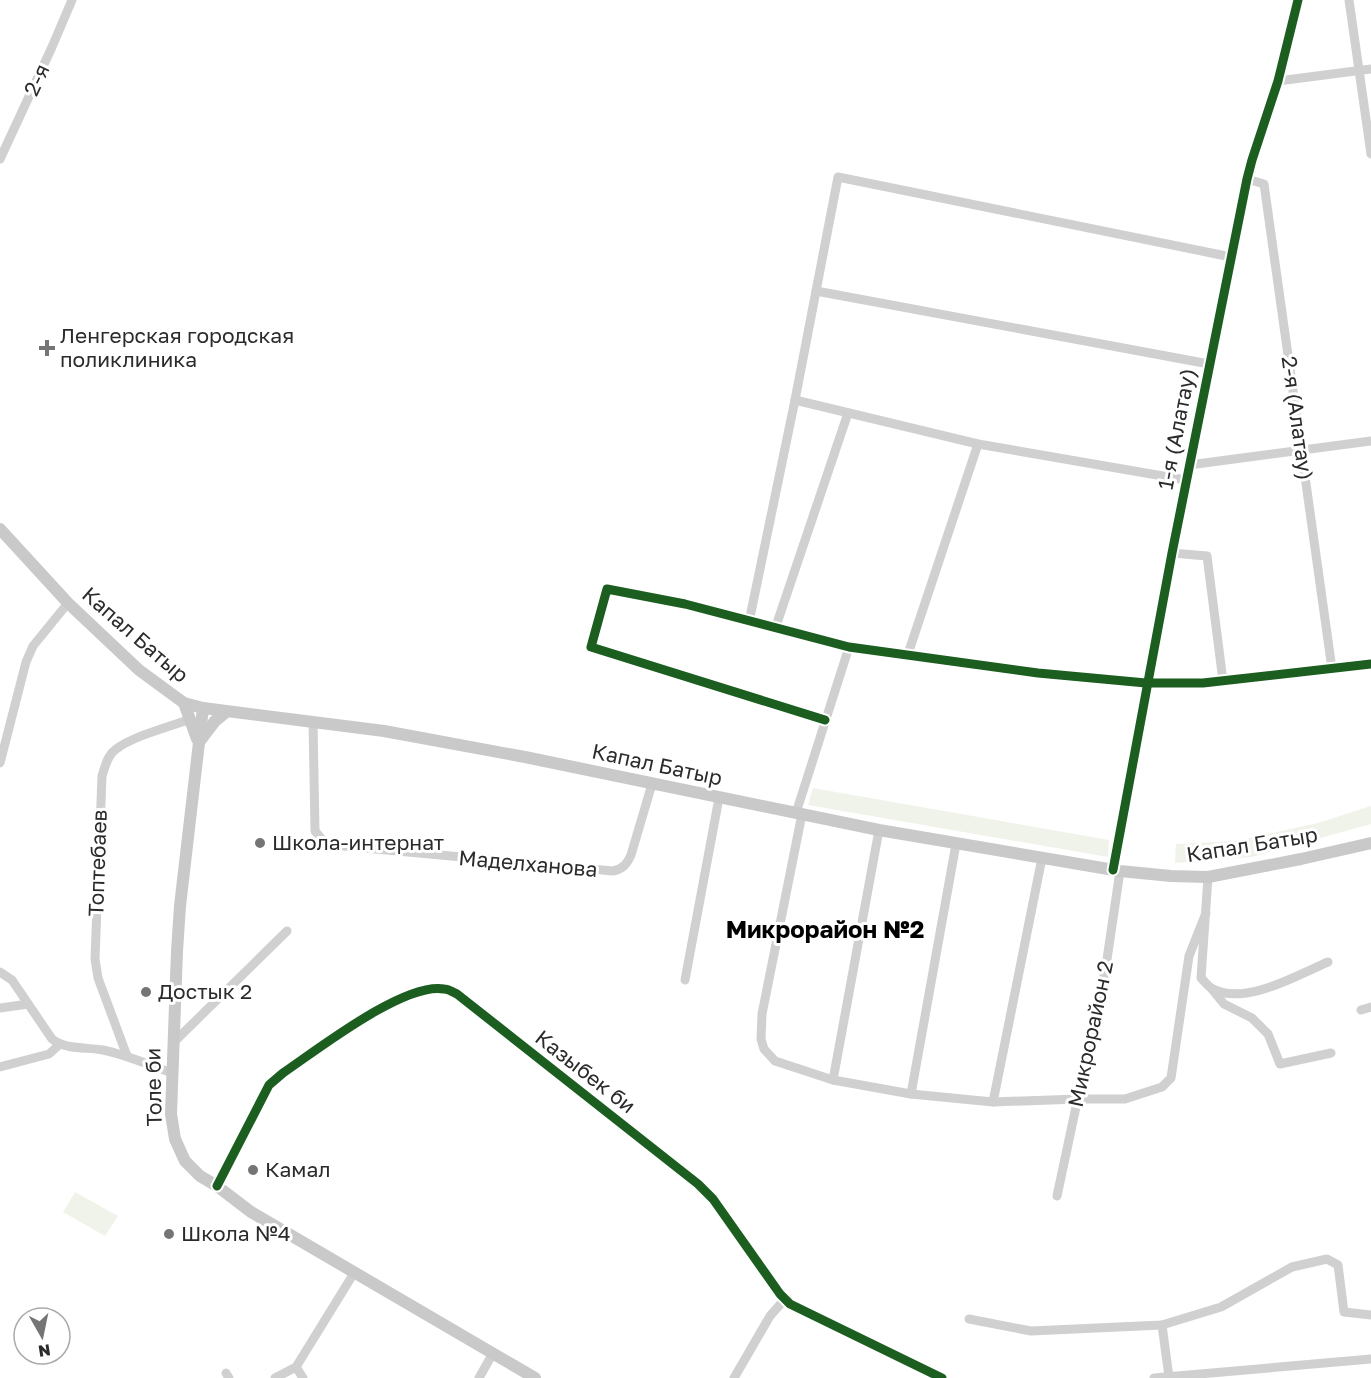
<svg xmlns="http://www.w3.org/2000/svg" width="1371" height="1378" font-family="'Golos Text',sans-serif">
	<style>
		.green { fill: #f0f3ea }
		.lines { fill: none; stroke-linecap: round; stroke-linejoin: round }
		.street { stroke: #d0d0d0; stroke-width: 9 }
		.secondary { stroke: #c9c9c9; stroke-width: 12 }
		.cycleway-casing { stroke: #fff; stroke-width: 13 }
		.cycleway { stroke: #1b5e20; stroke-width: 9 }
		.poi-dot { fill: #757575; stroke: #fff; stroke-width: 2 }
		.labels { text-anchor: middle; stroke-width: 6; stroke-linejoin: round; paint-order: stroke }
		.street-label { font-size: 21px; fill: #2b2b2b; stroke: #fff }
		.poi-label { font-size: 21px; fill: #2b2b2b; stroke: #fff; text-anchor: start }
		.quarter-label { font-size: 24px; font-weight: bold; fill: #000; stroke: #fff }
	</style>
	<rect width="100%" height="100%" fill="#fff"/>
	<!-- green -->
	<g class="green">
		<polygon points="813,788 1109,840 1108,857 808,805"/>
		<polygon points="1371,806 1371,824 1252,857 1175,863 1176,844 1236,841 1318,823"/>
		<polygon points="75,1192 118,1216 105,1236 63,1212"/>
	</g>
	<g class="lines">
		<!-- street -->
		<g class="street">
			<polyline points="1349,0 1371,154"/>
			<polyline points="1278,81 1371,69"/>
			<polyline points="0,159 52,47 72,0"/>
			<polyline points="1247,179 1264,184 1332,669"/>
			<polyline points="816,291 1209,364"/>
			<polyline points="795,400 978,444 1186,480"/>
			<polyline points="1189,465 1371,441"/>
			<polyline points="1172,553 1207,556 1223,681"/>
			<polyline points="749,622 795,400 838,177 1231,257"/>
			<polyline points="775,629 848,413"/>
			<polyline points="908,654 978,444"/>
			<polyline points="825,720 591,647 607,589 685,604 849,647 1038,673 1146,683 1203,683 1371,664"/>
			<path d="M 313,722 L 315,831 L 325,843 L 333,845 L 613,871 C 623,869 627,864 631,855 L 652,784"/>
			<polyline points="0,763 26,662 33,646 68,603"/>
			<polyline points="796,813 849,647"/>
			<polyline points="802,814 762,1014 761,1039 764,1049 775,1061 833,1080 911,1094 993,1102 1078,1099 1125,1099 1162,1087 1171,1078 1189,956 1206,913"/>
			<polyline points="1113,870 1172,553 1247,179 1252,160 1278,81 1298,0"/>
			<path d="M 1208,877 L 1201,978 C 1204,981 1207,985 1211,988 C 1244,1007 1297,975 1328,962"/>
			<path d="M 0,972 L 12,980 L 52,1039 C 66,1050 86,1047 103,1050 C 127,1055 149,1065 172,1073"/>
			<polyline points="685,980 719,798"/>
			<polyline points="1211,988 1224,1004 1252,1018 1268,1034 1280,1064 1331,1053"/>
			<polyline points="0,1008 28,1004"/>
			<polyline points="1361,1010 1371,1007"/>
			<polyline points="173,1043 287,931"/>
			<path d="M 127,1056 L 98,978 L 95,959 L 102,776 C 105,767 107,756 115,750 C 130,737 171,726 191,719"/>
			<polyline points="0,1067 49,1054 59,1045"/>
			<polyline points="833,1080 879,830"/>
			<polyline points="911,1094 956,844"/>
			<polyline points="993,1102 1042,858"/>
			<path d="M 217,1186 L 269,1085 L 283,1073 C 317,1050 404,982 444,989 C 448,989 453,992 457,994 L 698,1184 L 713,1199 L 780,1294 L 790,1304 L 942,1378"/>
			<polyline points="1057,1196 1106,966 1120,871"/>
			<polyline points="969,1319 1031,1331 1162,1325 1221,1307 1292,1267 1327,1259 1338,1265 1344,1312 1371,1315"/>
			<polyline points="1162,1325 1169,1377"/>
			<polyline points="296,1367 303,1378"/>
			<polyline points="226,1373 229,1378"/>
			<polyline points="275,1378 296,1367 354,1273"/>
			<polyline points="479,1378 493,1353"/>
			<polyline points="734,1378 770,1316 785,1299"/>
			<polyline points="1154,1378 1371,1359"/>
		</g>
		<!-- secondary -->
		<g class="secondary">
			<polyline points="0,529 68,603 139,670 184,703 203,708 384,731 525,757 879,830 1120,871 1171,876 1208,877 1301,859 1371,843"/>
			<polyline points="184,703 197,739"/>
			<polyline points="203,708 180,906 177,951 171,1114 175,1139 185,1161 200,1176 217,1186 251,1212 535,1378"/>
			<polyline points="199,742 215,721 226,712"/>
		</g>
		<!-- cycleway casing -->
		<g class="cycleway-casing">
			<g id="cycleway">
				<polyline points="825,720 591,647 607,589 685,604 849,647 1038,673 1146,683 1203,683 1371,664"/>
				<polyline points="1113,870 1172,553 1247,179 1252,160 1278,81 1298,0"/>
				<path d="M 217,1186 L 269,1085 L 283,1073 C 317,1050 404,982 444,989 C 448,989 453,992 457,994 L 698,1184 L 713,1199 L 780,1294 L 790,1304 L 942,1378"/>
			</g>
		</g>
		<!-- cycleway -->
		<use href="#cycleway" class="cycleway"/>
	</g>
	<!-- markers -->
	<g class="poi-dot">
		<path d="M44 339h6v6h6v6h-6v6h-6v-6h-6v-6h6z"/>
		<circle cx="260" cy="843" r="6"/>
		<circle cx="146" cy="992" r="6"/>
		<circle cx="253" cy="1170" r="6"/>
		<circle cx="169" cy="1234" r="6"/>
	</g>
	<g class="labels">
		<!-- street labels -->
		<g class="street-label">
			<text transform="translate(37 80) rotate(-65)" y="7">2-я</text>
			<text transform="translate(1297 418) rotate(82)" y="7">2-я (Алатау)</text>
			<text transform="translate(1177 429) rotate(-79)" y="7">1-я (Алатау)</text>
			<text transform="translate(135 635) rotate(41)" y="7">Капал Батыр</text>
			<text transform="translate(657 765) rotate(12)" y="7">Капал Батыр</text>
			<text transform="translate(1252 845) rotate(-9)" y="7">Капал Батыр</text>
			<text transform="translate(98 863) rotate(-88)" y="7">Топтебаев</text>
			<text transform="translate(528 864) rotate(5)" y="7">Маделханова</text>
			<text transform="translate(1091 1034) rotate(-78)" y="7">Микрорайон 2</text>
			<text transform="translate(585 1072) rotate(38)" y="7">Казыбек би</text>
			<text transform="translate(154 1087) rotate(-91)" y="7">Толе би</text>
		</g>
		<!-- poi labels -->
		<g class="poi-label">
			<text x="60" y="343">Ленгерская городская<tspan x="60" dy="24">поликлиника</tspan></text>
			<text x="272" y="850">Школа-интернат</text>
			<text x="158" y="999">Достык 2</text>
			<text x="265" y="1177">Камал</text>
			<text x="181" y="1241">Школа №4</text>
		</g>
		<!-- quarter labels -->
		<g class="quarter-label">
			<text x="825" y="938">Микрорайон №2</text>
		</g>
	</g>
	<!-- north arrow -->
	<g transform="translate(42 1336) rotate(171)"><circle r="28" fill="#ffffff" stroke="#aaaaaa" stroke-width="1.5"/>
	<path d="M0-4.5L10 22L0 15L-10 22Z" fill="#757575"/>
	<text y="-9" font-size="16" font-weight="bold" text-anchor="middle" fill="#2b2b2b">N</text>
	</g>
</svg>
